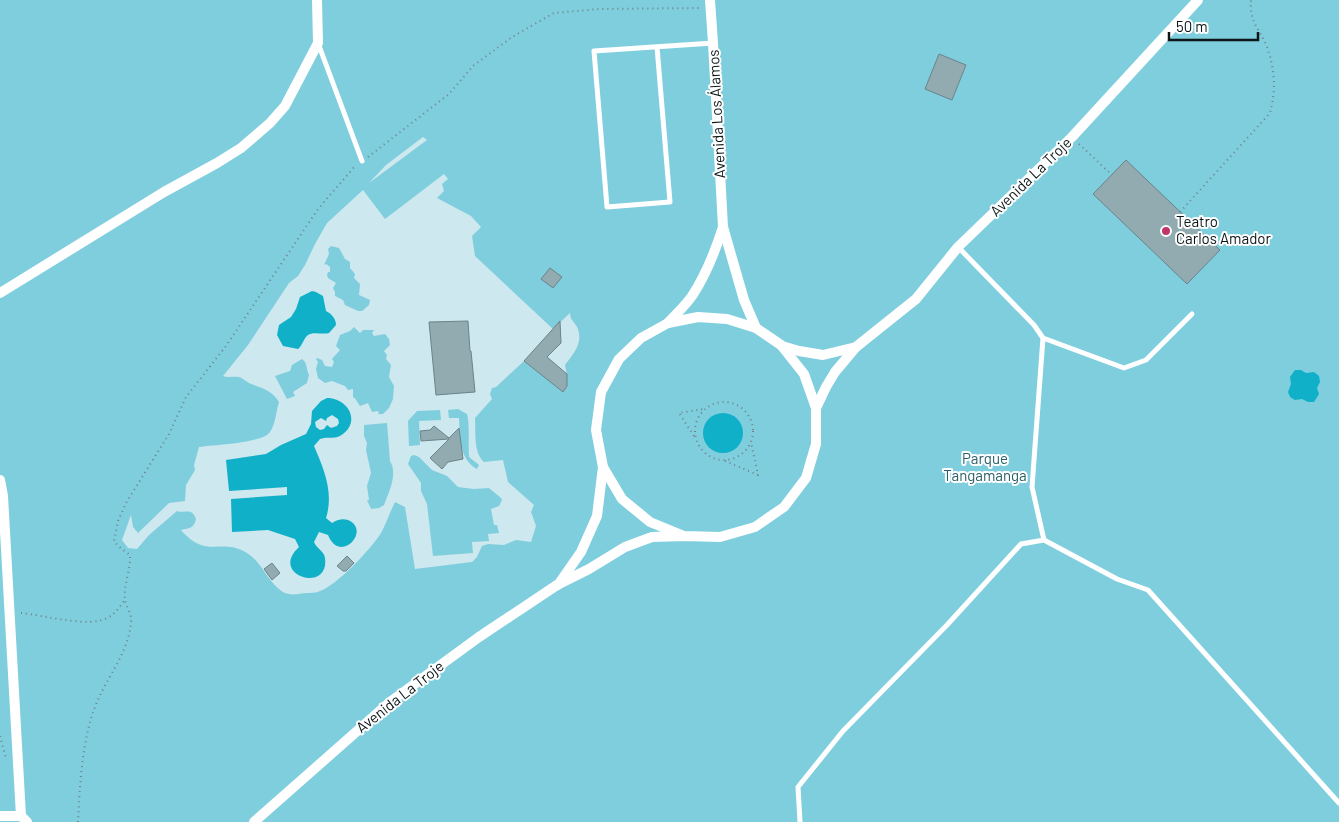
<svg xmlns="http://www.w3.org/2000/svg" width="1339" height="822" font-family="Barlow,sans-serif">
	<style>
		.green { fill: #7fcede; fill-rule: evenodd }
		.water { fill: #10b0c8; fill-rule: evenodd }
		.building { fill: #91abb0; stroke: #6b8389 }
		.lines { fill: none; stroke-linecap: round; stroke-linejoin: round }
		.path { stroke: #708286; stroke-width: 2; stroke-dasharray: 1 4; stroke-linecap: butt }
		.service { stroke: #fff; stroke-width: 5 }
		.minor { stroke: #fff; stroke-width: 10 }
		.poi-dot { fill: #c03469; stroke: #fff; stroke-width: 2 }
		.labels { text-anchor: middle; stroke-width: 4; stroke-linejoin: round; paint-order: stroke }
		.street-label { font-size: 15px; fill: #0c1618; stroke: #fff }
		.poi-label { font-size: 15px; fill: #0c1618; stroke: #fff; text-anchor: start }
		.park-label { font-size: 15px; fill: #295f6a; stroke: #fff }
	</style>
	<rect width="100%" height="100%" fill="#cde8ee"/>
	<!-- green -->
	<g class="green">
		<path d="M 0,0 L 1339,0 L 1339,822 L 0,822 ZM 423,137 L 427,140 L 369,183 L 386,165 ZM 444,174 L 448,179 L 442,184 L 444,191 L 437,198 L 471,216 L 481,227 L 472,236 L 475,256 L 553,329 L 570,313 C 570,320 574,321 577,327 C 584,342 574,353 565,365 C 567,375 569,383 563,392 L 524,361 L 496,387 L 492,388 L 490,394 L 492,399 L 475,418 C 476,432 473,452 484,462 L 503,460 L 508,482 L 534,505 L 531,512 L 536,526 L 531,542 L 516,540 L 504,545 L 488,544 L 482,546 L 477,557 L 472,562 L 415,569 L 405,507 L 395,502 C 390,512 386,524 381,533 C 372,548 336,586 320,591 C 316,593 310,593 305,593 C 297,594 290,596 283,592 C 268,583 262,562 247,553 C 220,537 207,560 181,530 C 190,528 194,528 196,519 C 191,507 187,514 177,511 L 149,535 L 137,549 L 128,548 L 122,540 L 131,515 L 133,527 L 138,533 L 169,503 L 185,501 L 186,485 L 195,470 L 194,465 L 199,447 C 214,445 263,443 270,432 C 276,423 276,411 279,402 C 272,390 261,388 249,383 C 245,381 243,378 239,377 C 233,376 229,378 223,376 L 248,345 L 289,283 L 298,276 L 305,265 L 315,244 L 327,223 L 363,190 L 385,219 Z"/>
		<polygon points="331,246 339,248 345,259 350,262 350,268 355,274 354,278 360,284 359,295 370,300 369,305 362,311 358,311 345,305 343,300 335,296 335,292 333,288 336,283 328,278 327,275 328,272 330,272 330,267 326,264 324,265 329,254 328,249"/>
		<polygon points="354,327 360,333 363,330 374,330 372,333 374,336 385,334 389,339 390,345 384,351 387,355 386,359 391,365 389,377 394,386 393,399 389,408 383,414 378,414 379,412 377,411 372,412 368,403 360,406 354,397 353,398 353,389 348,390 345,386 332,381 325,383 318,378 316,369 318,362 316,359 317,358 322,360 325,366 332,367 334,362 332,359 340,350 336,346 340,335 350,331"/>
		<path d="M 302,359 C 308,363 306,370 309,375 L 307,383 L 293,392 L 295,396 L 287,399 L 275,376 L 290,371 L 292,365 Z"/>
		<path d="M 458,409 L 467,414 C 470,424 468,445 469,457 L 479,465 L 477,469 C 459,459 460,437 459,418 L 449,418 L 448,410 Z"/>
		<polygon points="440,410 441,420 419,421 420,445 409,446 408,421 417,411"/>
		<path d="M 387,423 L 390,461 C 398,474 389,492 384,505 L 379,508 L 371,509 L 367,500 L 369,500 L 367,486 L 371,473 L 366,450 L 367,443 L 364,436 L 364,425 Z"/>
		<polygon points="414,455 419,457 432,470 447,476 458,487 474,489 489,488 501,498 502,500 499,506 491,509 494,525 497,525 499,533 488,534 489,541 472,542 473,553 433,556 427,504 421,491 421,483 408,464 411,456"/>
	</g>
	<!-- water -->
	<g class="water">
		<path d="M 312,291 L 316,292 L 323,296 L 326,311 C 332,314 336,319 336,325 L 329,333 C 323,335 313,331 308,335 C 303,339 303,345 298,349 L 283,346 L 277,335 L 279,325 L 291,317 L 296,309 L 300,297 Z"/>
		<polygon points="1295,370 1301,370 1306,373 1314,372 1319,376 1320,382 1317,388 1319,394 1314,402 1308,402 1302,399 1295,400 1290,397 1288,392 1291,384 1290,377"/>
		<path d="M 327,398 C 347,398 361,420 343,434 C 336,440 328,436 320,439 L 314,446 C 324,469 334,493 326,518 L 332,523 C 337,520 342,518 348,520 C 372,530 340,565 328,535 L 319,532 L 314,542 C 317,549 324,551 325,558 C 330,594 268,576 299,547 L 295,539 L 268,530 L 232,532 L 231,499 L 287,495 L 287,487 L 229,491 L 226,460 L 266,454 L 281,445 L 306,434 L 311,424 L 312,411 L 321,401 ZM 332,415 L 338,419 L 339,423 L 337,426 L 331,428 L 327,425 L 324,429 L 320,430 L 316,427 L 315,422 L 321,418 L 326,421 L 327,418 Z"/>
		<circle cx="723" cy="433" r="20"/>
	</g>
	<!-- building -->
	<g class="building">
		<polygon points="939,54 966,65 952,100 925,89"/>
		<polygon points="1126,160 1220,250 1187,284 1093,194"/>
		<polygon points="550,268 562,277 553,288 541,279"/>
		<polygon points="468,321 470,351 471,351 475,392 436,395 429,322"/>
		<polygon points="560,321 561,343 547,357 567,374 567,386 563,392 524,361"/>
		<polygon points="434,426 449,438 459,428 463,459 448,462 442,469 430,458 449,439 421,441 420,431 430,430"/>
		<polygon points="347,556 354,563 346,571 343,571 337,566"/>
		<polygon points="272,563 280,573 272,580 264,569"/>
	</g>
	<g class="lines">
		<!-- path -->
		<g class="path">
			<polyline points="1079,144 1112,175"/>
			<polyline points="368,157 449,94 473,66 512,37 554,13 599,9 700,8"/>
			<path d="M 1180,212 L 1270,113 C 1276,91 1275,69 1267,47 C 1259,28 1249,22 1251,0"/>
			<circle cx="724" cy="431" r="29"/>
			<polyline points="694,436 679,413 704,409"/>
			<polyline points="725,461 758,475 751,442"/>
			<path d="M 21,613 C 44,615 90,629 109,617 C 116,613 120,606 125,600"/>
			<polyline points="0,736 6,758"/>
			<path d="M 78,822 C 80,784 82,737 97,702 C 108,676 129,651 131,622 C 132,613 126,607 125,600 C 123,587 131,569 130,555 L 118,546 L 114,541 L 118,521 L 126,503 L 169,434 L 186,397 L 226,346 L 318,209 L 356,165"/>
		</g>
		<!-- service -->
		<g class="service">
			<polyline points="318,43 362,161"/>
			<polyline points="657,47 670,202 607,207 594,51 713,43"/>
			<polyline points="958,247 1034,325 1043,338 1032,487 1044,540"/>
			<polyline points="1043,338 1124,368 1146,360 1192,314"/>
			<polyline points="800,822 798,787 843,731 947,625 1021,544 1044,540 1117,579 1148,590 1339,803"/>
		</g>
		<!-- minor -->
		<g class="minor">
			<polyline points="710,0 713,43 723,227 744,300 756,328"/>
			<polyline points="0,293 164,192 217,163 241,148 270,123 285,106 318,43 317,0"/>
			<path d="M 668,323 C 676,314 685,306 692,296 C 706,275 715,252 723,227"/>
			<polyline points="782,346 799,351 823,355 856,347"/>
			<polyline points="816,408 826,387 835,372 856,347 916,299 958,247 1072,137 1198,0"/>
			<polyline points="0,480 3,496 21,816 27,822"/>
			<polyline points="558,585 581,552 597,516 603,467"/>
			<polyline points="0,816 21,816"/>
			<polyline points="254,822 390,702 479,637 557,585 589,569 625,547 652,537 684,536 720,537 755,527 784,507 806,478 816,444 816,408 804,374 781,345 756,328 727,319 698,317 668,323 641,338 619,359 601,392 596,430 603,467 622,499 650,522 684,536"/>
		</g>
	</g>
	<!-- markers -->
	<circle class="poi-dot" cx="1166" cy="231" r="5"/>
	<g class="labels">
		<!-- street labels -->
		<g class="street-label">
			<text transform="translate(717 114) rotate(-93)" y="5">Avenida Los Álamos</text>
			<text transform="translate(1031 177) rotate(-44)" y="5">Avenida La Troje</text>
			<text transform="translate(400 697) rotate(-38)" y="5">Avenida La Troje</text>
		</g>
		<!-- poi labels -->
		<g class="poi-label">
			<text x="1176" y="227">Teatro<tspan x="1176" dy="17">Carlos Amador</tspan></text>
		</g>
		<!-- park labels -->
		<g class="park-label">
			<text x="985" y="464">Parque<tspan x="985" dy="17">Tangamanga</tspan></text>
		</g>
	</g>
	<!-- scale -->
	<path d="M1169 32v8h89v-8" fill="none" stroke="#0c1618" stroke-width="2.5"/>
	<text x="1176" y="32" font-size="15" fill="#0c1618" stroke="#ffffff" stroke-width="4" paint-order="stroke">50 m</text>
</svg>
